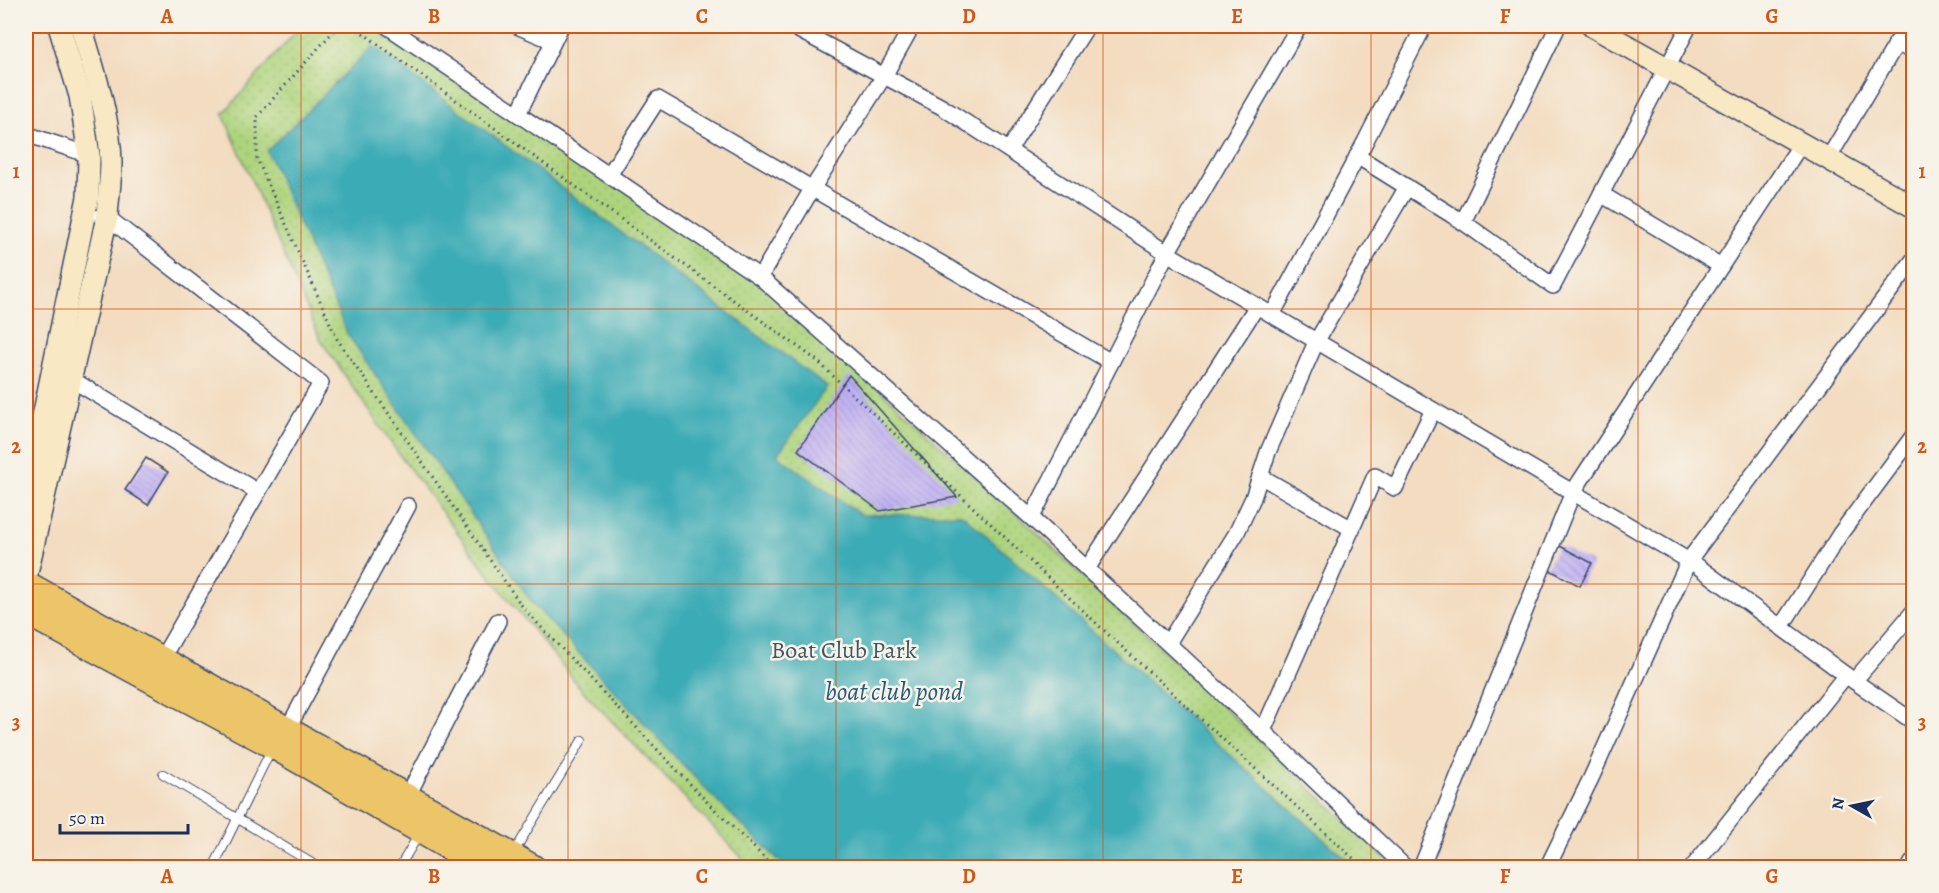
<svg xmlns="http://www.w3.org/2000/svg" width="1939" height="893" font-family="Alegreya,serif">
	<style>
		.grass { fill: url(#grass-dots); stroke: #64826e; stroke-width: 1.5 }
		.water { fill: #3babb6; stroke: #2b6d8a; stroke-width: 1.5 }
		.building { fill: url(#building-back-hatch) }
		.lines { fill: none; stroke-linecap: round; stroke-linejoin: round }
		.lane-casing { stroke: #3b496d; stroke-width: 10 }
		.street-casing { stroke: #3b496d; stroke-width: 18 }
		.secondary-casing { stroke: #3b496d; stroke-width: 24 }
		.highway-casing { stroke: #3b496d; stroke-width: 30 }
		.path { stroke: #3b496d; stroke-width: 3; stroke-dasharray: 1.5 4.5; stroke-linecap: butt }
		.lane { stroke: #fff; stroke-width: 8 }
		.street { stroke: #fff; stroke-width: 15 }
		.secondary { stroke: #f8e8c3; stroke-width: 21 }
		.highway { stroke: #edc569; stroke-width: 27 }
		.grid { fill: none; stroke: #d45514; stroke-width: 1.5; stroke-opacity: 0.55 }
		.labels { text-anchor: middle; stroke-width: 5; stroke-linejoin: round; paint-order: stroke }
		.park-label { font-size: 24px; fill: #405866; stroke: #f7f3e8 }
		.water-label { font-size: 26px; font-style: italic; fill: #265a7d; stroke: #f7f3e8 }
		.neatline { fill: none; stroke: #d45514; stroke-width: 2 }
		.grid-label { font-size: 20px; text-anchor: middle; font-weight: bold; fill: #d45514 }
	</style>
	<defs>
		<pattern id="grass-dots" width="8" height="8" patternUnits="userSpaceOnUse" patternTransform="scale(1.5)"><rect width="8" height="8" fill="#aed47d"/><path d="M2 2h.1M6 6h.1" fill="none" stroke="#95b66e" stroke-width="1.8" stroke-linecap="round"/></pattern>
		<pattern id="building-back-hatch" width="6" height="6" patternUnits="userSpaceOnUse" patternTransform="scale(1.5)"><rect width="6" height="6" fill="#bbabf6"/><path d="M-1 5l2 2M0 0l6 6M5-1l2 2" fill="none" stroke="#978cca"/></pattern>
	</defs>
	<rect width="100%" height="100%" fill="#f7f3e8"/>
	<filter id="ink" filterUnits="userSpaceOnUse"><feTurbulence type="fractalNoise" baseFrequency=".0167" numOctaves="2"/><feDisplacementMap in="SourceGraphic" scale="12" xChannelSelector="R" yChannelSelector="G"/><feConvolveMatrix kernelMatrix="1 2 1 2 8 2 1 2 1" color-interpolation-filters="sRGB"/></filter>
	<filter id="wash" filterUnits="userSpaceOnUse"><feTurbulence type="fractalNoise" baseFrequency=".008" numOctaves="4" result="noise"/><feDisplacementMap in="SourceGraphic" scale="24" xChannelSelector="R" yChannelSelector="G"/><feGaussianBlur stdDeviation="1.35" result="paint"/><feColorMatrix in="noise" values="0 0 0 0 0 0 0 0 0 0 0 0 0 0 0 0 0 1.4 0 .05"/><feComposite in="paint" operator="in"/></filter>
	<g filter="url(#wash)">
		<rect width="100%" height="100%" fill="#f3dcc0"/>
		<!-- grass -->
		<polygon class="grass" points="301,26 369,26 506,111 742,264 1024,521 1395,867 751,867 582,690 492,579 398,453 321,341 223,114"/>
		<!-- water -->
		<polygon class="water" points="373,46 827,387 777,455 861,515 962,514 1355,867 786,867 714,798 533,604 348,335 267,151"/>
		<g id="blocks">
			<!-- building -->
			<g class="building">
				<polygon points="849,375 957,497 880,511 798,450"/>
				<polygon points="146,458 168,472 148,505 125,490"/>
				<polygon points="1558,545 1592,563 1580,586 1546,568"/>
			</g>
		</g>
	</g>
	<g filter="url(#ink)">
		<use href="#blocks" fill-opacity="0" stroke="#3b496d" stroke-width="1.5"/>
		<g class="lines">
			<!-- lane casing -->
			<g class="lane-casing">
				<g id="lane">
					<polyline points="163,774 320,868"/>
					<polyline points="514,852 582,740"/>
					<polyline points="213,868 272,748"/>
					<polyline points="399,868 419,834"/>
				</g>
			</g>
			<!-- street casing -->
			<g class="street-casing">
				<g id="street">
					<polyline points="387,26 760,277 1036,522 1263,731 1406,868"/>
					<polyline points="517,26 553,41"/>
					<polyline points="791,26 942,107 1167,253 1696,565 1854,681 1914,722"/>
					<polyline points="1558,26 1463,222 1553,286 1689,26"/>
					<polyline points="1896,43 1914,52"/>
					<polyline points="518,114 561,26"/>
					<polyline points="26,134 89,155"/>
					<polyline points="1009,150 1087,26"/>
					<polyline points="1357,156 1463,222"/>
					<polyline points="1828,159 1907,26"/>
					<polyline points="609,175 658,99 1111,362"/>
					<polyline points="1601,194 1721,266"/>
					<polyline points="101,216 107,217 321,383 161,660"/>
					<polyline points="760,277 812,189 884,76 912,26"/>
					<polyline points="1272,315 1365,142 1424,26"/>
					<polyline points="62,377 71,379 258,492"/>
					<polyline points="1260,476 1352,529"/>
					<polyline points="1032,517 1167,253 1299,26"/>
					<polyline points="1087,569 1257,306"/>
					<polyline points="1781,627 1840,534 1914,435"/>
					<polyline points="1168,643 1236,534 1253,498 1268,452 1316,342 1407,187"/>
					<polyline points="1854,681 1914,611"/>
					<polyline points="287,730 408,506"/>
					<polyline points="1263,731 1375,476 1395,488 1433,410"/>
					<polyline points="407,797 498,621"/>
					<polyline points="1421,868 1573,492 1801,144"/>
					<polyline points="1547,868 1592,776 1689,560 1914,259"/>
					<polyline points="1692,868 1846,675"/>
					<polyline points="1909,868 1914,860"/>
				</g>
			</g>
			<!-- secondary casing -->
			<g class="secondary-casing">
				<g id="secondary">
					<polyline points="1592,26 1914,207"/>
					<polyline points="26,500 88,197 89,155 80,96 59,26"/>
					<path d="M 27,573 L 107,217 C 108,199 111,180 111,162 C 110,118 93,67 81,26"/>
				</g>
			</g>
			<!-- highway casing -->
			<g class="highway-casing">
				<g id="highway">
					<polyline points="32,588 532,868"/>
					<polyline points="26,611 274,745 487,868"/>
				</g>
			</g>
			<!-- path -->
			<g class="path">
				<polyline points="338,26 257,117 257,159 337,339 524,609 710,805 775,868"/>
				<polyline points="353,26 815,359 1111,637 1364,868"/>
			</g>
			<!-- lane -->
			<use href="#lane" class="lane"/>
			<!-- street -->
			<use href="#street" class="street"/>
			<!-- secondary -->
			<use href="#secondary" class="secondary"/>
			<!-- highway -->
			<use href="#highway" class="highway"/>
		</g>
	</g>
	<!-- grid -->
	<path class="grid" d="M 301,26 L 301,868M 568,26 L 568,868M 836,26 L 836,868M 1103,26 L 1103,868M 1371,26 L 1371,868M 1638,26 L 1638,868M 26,309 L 1914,309M 26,584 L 1914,584"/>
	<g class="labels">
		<!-- park labels -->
		<g class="park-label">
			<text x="844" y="658">Boat Club Park</text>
		</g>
		<!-- water labels -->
		<g class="water-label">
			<text x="894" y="700">boat club pond</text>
		</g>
	</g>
	<!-- margin -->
	<rect width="1939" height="893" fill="none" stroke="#f7f3e8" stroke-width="66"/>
	<!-- north arrow -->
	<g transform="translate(1852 806) rotate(279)" stroke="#f7f3e8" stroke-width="4.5" paint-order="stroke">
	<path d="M0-4.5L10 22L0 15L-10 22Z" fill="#1b2f5e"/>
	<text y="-9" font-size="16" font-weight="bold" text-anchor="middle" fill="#1b2f5e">N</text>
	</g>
	<!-- scale -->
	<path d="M60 824v9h128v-9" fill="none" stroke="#1b2f5e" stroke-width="3"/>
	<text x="69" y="824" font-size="18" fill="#1b2f5e" stroke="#f7f3e8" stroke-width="4.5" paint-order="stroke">50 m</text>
	<rect x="33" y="33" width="1873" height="827" class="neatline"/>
	<g class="grid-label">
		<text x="167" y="23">A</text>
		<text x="434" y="23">B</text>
		<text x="702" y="23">C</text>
		<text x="969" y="23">D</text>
		<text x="1237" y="23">E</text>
		<text x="1505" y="23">F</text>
		<text x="1772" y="23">G</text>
		<text x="16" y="178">1</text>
		<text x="1922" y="178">1</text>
		<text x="16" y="453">2</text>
		<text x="1922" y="453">2</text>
		<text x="16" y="729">3</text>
		<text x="1922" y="729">3</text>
		<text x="167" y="883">A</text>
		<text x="434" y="883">B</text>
		<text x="702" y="883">C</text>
		<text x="969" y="883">D</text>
		<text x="1237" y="883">E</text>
		<text x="1505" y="883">F</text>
		<text x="1772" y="883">G</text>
	</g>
</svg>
